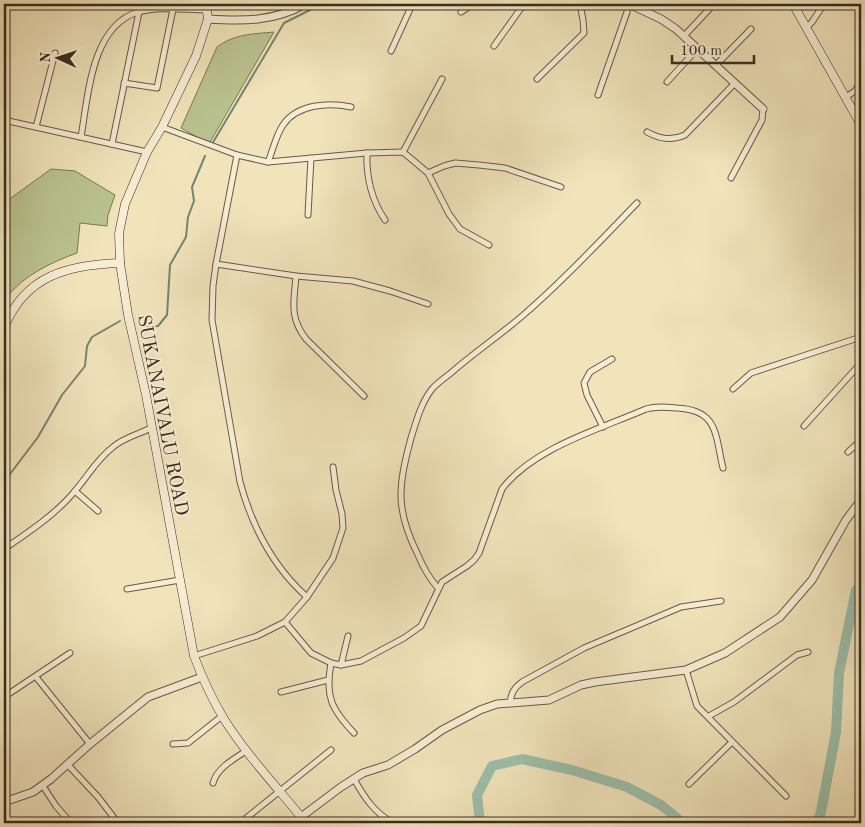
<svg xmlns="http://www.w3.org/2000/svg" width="865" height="827" font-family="'Old Standard TT',serif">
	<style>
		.green { fill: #bac490; stroke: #797858 }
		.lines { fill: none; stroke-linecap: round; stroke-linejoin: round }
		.stream { stroke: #738574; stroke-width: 2 }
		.river { stroke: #9bbfab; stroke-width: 10 }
		.minor-casing { stroke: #665b48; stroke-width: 7 }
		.tertiary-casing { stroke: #665b48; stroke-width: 9 }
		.secondary-casing { stroke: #382d21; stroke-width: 9 }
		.minor { stroke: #f6edd3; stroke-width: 5 }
		.tertiary { stroke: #f6edd3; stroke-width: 7 }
		.secondary { stroke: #f6edd3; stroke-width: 8 }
		.labels { text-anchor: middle; stroke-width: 4; stroke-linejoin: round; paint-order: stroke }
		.street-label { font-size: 19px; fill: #382d21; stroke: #f6edd3 }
	</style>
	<rect width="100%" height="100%" fill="#f1e4bb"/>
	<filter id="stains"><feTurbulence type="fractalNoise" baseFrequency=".004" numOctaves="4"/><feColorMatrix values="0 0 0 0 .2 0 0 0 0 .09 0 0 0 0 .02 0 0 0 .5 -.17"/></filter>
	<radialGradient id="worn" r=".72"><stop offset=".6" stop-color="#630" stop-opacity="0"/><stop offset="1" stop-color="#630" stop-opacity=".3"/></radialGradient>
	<!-- green -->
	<g class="green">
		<path d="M 274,32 L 209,144 L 181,128 L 217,47 C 234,34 253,34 274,32 Z"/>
		<path d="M 51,169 L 75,171 L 115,195 L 108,215 L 107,226 L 80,223 L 77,253 C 52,262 24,275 7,297 L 4,293 L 4,203 Z"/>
	</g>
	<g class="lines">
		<!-- stream -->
		<g class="stream">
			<polyline points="212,144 284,23 310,10 318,4"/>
			<polyline points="139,324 149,327 158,326 167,315 170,265 186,237 188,217 194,201 192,187 205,156"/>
			<polyline points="4,482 38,437 62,395 85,366 87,346 92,337 120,321"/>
		</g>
		<!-- river -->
		<g class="river">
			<polyline points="480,823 477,795 492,766 522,759 572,770 627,787 661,805 683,823"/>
			<polyline points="817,823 821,812 836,732 839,673 856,590 861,585"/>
		</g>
		<!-- minor casing -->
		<g class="minor-casing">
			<g id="minor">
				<polyline points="461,12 473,4"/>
				<polyline points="807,27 812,22 824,4"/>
				<polyline points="684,36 714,4"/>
				<polyline points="494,46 524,4"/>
				<polyline points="391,51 411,7 410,4"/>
				<polyline points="716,65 751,29"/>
				<polyline points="537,79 584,33 583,20 580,4"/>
				<polyline points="667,82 698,48"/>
				<polyline points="124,83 157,88 173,9"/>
				<polyline points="598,95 627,12 628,4"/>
				<polyline points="846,97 855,91 861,81"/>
				<polyline points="4,120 147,152"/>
				<polyline points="36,127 55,53"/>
				<polyline points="162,127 237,155 268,162 367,153 403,152 428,173 449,214 460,229 489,245"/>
				<path d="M 647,132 C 660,139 671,141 685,135 L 735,83"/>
				<path d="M 81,137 C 88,97 91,26 138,12 C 160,6 185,10 207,10"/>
				<polyline points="112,144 139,12"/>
				<polyline points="403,152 442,79"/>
				<path d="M 367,153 C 366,178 371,199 385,220"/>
				<path d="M 237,155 L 216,264 L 213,286 L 212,320 L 240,482 C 252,526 272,566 307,597"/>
				<path d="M 268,162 C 273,150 276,135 283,125 C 297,104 329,102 351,107"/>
				<polyline points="428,173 444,166 455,163 479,165 505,168 561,187"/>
				<polyline points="731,178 762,120 763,109"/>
				<polyline points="308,215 311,158"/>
				<polyline points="216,264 296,276 353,281 390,291 428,304"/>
				<path d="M 296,276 C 294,302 289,317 306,339 L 364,396"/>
				<polyline points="733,389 751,373 861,337"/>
				<polyline points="804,426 861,363"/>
				<polyline points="603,427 587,395 584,383 590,372 612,359"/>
				<polyline points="848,452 861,440"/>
				<polyline points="75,491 98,511"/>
				<path d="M 4,549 C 29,532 56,514 75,491 C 88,476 97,459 113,447 C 123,438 139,434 151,428"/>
				<path d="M 438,588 C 429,578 423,567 418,555 C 395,509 398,487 411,438 C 416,422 421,403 432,389 C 437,383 446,377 452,372 C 477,350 505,332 529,310 C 567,277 602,239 637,203"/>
				<polyline points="127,589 180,580"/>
				<path d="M 285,622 L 311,653 L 331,663 L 341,665 L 361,661 L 404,638 L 421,626 L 442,582 L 467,566 L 474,560 L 479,553 L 502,489 C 533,448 600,429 646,409 C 656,406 666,407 677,408 C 718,410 715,434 723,468"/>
				<polyline points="194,656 257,636 285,622 307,597 333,558 343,528 342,514 336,490 333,467"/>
				<path d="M 331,663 C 325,696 331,709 354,733"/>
				<polyline points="341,665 348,636"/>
				<polyline points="686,670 697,706 786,796"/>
				<polyline points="36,677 90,744"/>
				<polyline points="281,692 328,680"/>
				<polyline points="7,695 70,653"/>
				<path d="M 510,703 C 511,693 514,688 522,682 L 584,648 L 681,607 L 721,601"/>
				<polyline points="709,716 734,702 797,655 808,652"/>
				<polyline points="173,744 188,743 222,716"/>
				<polyline points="68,765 98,797 118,823"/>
				<path d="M 354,779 C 364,797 375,814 394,823"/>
				<path d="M 213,783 C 217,768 234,759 246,751"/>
				<polyline points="689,784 732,742"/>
				<polyline points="43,786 56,806 71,823"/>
				<polyline points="240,823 331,750"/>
			</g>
		</g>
		<!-- tertiary casing -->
		<g class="tertiary-casing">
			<g id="tertiary">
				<polyline points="629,4 661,19 676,29 763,109"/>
				<path d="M 208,19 C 242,21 274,22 305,4"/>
				<polyline points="4,802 33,792 51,779 90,744 148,697 202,677"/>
				<polyline points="301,817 341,787 363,773 388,765 415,749 442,730 480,710 497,704 549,700 581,685 595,682 686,670 725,653 780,617 812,580 846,520 861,500"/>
			</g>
		</g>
		<!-- secondary casing -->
		<g class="secondary-casing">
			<g id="secondary">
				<path d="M 206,4 L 208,19 L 196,56 L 162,127 L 147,152 L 125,204 L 119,233 L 120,263 L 128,315 L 146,395 L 194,656 C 202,677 212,699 224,719 C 246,754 275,785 301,817 L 297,823"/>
				<polyline points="793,4 861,125"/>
				<path d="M 4,328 C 25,275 68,265 120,263"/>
			</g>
		</g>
		<!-- minor -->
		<use href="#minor" class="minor"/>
		<!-- tertiary -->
		<use href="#tertiary" class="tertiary"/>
		<!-- secondary -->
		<use href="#secondary" class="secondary"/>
	</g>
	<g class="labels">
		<!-- street labels -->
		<g class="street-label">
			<text transform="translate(164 415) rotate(79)" y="7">SUKANAIVALU ROAD</text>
		</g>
	</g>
	<!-- margin -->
	<rect width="865" height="827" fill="none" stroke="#f1e4bb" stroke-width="20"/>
	<rect x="5" y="5" width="855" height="817" fill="none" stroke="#382d21" stroke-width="2.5"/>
	<rect x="10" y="10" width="845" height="807" fill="none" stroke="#382d21"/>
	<!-- north arrow -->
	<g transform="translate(58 58) rotate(273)" stroke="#f6edd3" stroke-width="4" paint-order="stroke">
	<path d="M0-4L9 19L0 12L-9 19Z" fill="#382d21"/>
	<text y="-8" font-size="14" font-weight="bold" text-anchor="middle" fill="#382d21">N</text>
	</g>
	<!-- scale -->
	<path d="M672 55v8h82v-8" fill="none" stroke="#382d21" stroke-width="2.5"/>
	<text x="680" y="55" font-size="15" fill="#382d21" stroke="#f6edd3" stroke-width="4" paint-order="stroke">100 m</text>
	<rect width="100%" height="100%" filter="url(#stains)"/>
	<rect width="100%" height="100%" fill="url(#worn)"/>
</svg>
